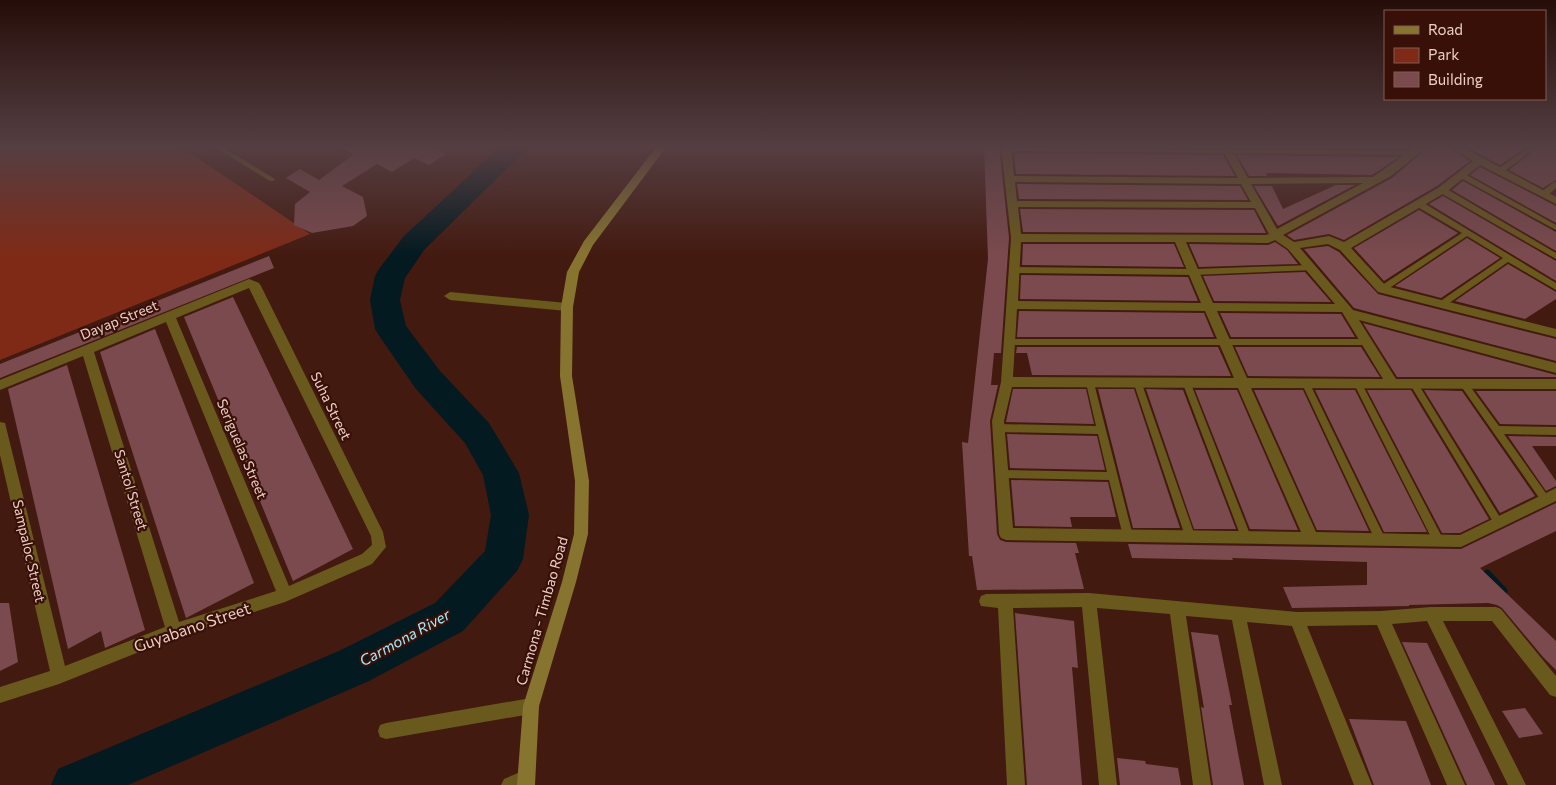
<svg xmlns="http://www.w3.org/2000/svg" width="1556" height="785" font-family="Commissioner,sans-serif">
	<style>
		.green { fill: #7f2a16 }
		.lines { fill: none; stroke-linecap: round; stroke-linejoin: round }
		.stream { stroke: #021a20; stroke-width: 7 }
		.river { fill: #021a20; fill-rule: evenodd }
		.building { fill: #7b4a4e }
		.service { fill: #69591c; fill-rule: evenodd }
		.minor { fill: #69591c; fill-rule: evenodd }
		.secondary { fill: #87752f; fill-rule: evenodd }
		.labels { text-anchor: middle; stroke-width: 4.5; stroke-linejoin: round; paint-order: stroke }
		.street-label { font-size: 14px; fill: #ebcfc7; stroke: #381007 }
		.water-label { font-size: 15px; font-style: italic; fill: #a0ebfe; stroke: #381007 }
		.near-street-label { font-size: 16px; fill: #ebcfc7; stroke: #381007 }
	</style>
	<rect width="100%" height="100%" fill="#431a10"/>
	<!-- green -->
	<polygon class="green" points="0,146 180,146 310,234 0,360"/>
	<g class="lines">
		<!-- stream -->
		<polyline class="stream" points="1487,573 1504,591"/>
		<!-- river -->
		<polygon class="river" points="501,146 530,146 424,250 405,278 400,300 406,326 440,371 489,423 519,473 529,515 523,559 517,571 463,631 369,681 128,785 51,785 58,769 339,651 435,603 485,551 491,515 483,475 465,443 416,389 380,337 375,329 370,300 375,276 379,269 404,236"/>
	</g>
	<!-- building -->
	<g class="building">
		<polygon points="338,146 432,146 446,154 429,165 414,158 392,172 377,164 342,186 363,197 367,216 353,226 312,233 294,225 295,204 310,192 286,178 300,169 319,180 354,154"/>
		<polygon points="984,146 999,146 1009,238 1001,353 994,353 991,385 998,385 990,421 997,534 1000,540 1006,542 1076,543 1079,553 1075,553 1084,589 977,590 972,556 969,556 962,442 968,443 988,259"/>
		<polygon points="1013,146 1218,146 1219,148"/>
		<polygon points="1232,146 1401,146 1403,149 1233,148"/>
		<polygon points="1430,146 1446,146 1470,161 1437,186 1344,240 1329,234 1294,240 1287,235 1392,178"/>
		<polygon points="1465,146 1528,146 1500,165"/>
		<polygon points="1540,146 1556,146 1556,180 1543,188 1509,170"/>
		<polygon points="1014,153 1223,155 1235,176 1016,174"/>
		<polygon points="1237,155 1399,157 1372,175 1266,173 1267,176 1249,176"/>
		<polygon points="1480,167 1556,206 1556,223 1470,175"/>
		<polygon points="1463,181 1556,232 1556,251 1452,190"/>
		<polygon points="1017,184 1240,186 1248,200 1019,199"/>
		<polygon points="1336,185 1355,185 1278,226 1254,186 1272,186 1283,209"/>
		<polygon points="1443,196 1556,261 1556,281 1429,204"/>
		<polygon points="1020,209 1254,210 1266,233 1023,232"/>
		<polygon points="1419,210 1458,233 1384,281 1354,248"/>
		<polygon points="1467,238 1500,258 1441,298 1395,286"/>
		<polygon points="1275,242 1287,250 1298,264 1199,267 1189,244 1268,245"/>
		<polygon points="1023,244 1174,244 1184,267 1022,265"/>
		<polygon points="1328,246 1339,252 1378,294 1556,339 1556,361 1354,308 1304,249"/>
		<polygon points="269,256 274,268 0,378 0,364"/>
		<polygon points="1508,264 1556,292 1556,299 1525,319 1455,301"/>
		<polygon points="1305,272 1331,302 1214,301 1203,276"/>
		<polygon points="1021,275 1188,277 1198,301 1020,299"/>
		<polygon points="233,297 353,549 293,581 184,317"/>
		<polygon points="1019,311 1204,313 1214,337 1017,337"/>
		<polygon points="1220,313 1341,314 1355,337 1231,337"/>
		<polygon points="1363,323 1556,375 1556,377 1397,377"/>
		<polygon points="155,329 254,583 186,618 100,352"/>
		<polygon points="1017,347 1218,347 1231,376 1032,375 1027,353 1016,353"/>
		<polygon points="1235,347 1361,347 1380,377 1248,376"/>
		<polygon points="67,365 145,630 105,648 101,631 68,649 8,389"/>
		<polygon points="1013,389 1086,389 1094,424 1006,422"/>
		<polygon points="1098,389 1134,389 1180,528 1133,528"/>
		<polygon points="1146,389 1183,390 1236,529 1194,529"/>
		<polygon points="1195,390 1237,390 1298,530 1250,529"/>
		<polygon points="1254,390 1303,390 1369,531 1317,530"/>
		<polygon points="1315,390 1355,390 1427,532 1384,532"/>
		<polygon points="1367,390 1411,390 1489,519 1460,533 1442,533"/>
		<polygon points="1424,390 1462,391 1535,496 1500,513"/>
		<polygon points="1476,391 1556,391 1556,425 1500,424"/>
		<polygon points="1007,434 1097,436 1105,470 1010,468"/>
		<polygon points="1508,436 1556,437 1556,446 1532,446 1556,481 1556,486 1546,491"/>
		<polygon points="1011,480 1108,482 1116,517 1070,517 1072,527 1015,526"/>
		<polygon points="1556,503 1556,531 1480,568 1556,641 1556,670 1543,657 1502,608 1497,605 1488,603 1409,605 1409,606 1292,608 1283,587 1367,585 1367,562 1232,558 1233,560 1132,558 1128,544 1461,549"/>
		<polygon points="0,603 9,603 18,662 0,671"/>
		<polygon points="1015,613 1074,621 1078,668 1072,667 1082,785 1027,785"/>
		<polygon points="1191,632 1218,635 1232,705 1229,705 1244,785 1213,785 1201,707 1204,708"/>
		<polygon points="1402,642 1427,643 1495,785 1467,785"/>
		<polygon points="1525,708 1543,734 1519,738 1502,711"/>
		<polygon points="1349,719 1406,721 1431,785 1374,785"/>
		<polygon points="1117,758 1145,761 1146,764 1178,768 1181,785 1120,785"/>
	</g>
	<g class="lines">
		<!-- service -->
		<g class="service">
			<polygon points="213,146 221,146 275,179 274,181 270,181"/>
			<polygon points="1531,146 1538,146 1502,173 1498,173 1498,169"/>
			<polygon points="1007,148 1417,151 1420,153 1417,155 1005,151 1004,150"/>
			<polygon points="1459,173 1463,173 1556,225 1556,230 1459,177"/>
			<polygon points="1554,182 1556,182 1556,188 1547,196 1541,196 1541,192"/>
			<polygon points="1439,188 1445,188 1556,253 1556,259 1439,192"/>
			<polygon points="1416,202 1422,202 1556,283 1556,290 1508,262 1445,306 1439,306 1438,304 1439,302 1503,258 1467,236 1385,291 1379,291 1378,289 1379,287 1462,233 1416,206"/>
			<polygon points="1311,265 1314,266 1315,268 1314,270 1194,275 1014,273 1010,270 1014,267 1194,269"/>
			<polygon points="1010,339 1367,339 1371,342 1367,345 1010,345 1006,342"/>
			<polygon points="1090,380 1093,381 1094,383 1133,536 1132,539 1128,540 1124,539 1123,536 1109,480 1002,478 999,477 997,474 999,471 1002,470 1107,472 1098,434 998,432 995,431 993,428 995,425 998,424 1096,426 1086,383 1087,381"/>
			<polygon points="1138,381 1141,382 1142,384 1195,536 1194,539 1190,540 1186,539 1185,536 1134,384 1135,382"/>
			<polygon points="1187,381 1190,382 1191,384 1251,537 1250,540 1246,541 1242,540 1241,537 1183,384 1184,382"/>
			<polygon points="1306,381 1309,382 1310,384 1384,536 1385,539 1384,542 1380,543 1376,542 1302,384 1303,382"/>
			<polygon points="1358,381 1361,382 1362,384 1442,537 1443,540 1442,543 1438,544 1434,543 1354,384 1355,382"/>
			<polygon points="1414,381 1417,382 1501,519 1503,522 1501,525 1498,526 1495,525 1411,386 1410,384 1411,382"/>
			<polygon points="1464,381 1467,382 1499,426 1556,427 1556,435 1504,434 1548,496 1550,499 1548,502 1545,503 1542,502 1461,386 1460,384 1461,382"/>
		</g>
		<!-- minor -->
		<g class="minor">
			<path d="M 1001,146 L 1011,146 L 1014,176 L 1238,178 L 1220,146 L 1230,146 L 1248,178 L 1373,177 L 1417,146 L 1428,146 L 1391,176 L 1283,235 L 1294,242 L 1329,236 L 1344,242 L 1438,188 L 1473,161 L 1448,146 L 1460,146 L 1556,197 L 1556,204 L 1480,165 L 1446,192 L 1351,248 L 1386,286 L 1556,329 L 1556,337 L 1378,292 L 1340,250 L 1328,244 L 1300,248 L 1353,310 L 1556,363 L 1556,373 L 1359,320 L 1396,379 L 1556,379 L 1556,389 L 1251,388 L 1316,532 L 1460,535 L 1556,488 L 1556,501 L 1461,547 L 1006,540 L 1001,538 L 999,534 L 992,421 L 1001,382 L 1011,238 ZM 1015,182 L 1241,184 L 1251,202 L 1017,201 ZM 1363,183 L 1277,229 L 1251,184 ZM 1018,207 L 1255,208 L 1269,234 L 1266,235 L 1021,234 ZM 1275,240 L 1288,249 L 1335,304 L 1213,303 L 1186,242 L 1268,243 ZM 1021,242 L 1175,242 L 1201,303 L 1018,301 ZM 1017,309 L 1205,311 L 1234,378 L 1013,377 ZM 1217,311 L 1342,312 L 1383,379 L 1247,378 ZM 1012,387 L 1238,388 L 1301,532 L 1013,528 L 1004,421 Z"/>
			<path d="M 249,279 L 259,283 L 261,286 L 383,532 L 386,547 L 372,564 L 285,602 L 174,638 L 59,684 L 0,703 L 0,687 L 50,671 L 0,455 L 0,422 L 5,423 L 6,427 L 65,666 L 165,627 L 83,356 L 0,390 L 0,380 ZM 249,288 L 371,536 L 372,545 L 362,554 L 289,586 L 176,318 ZM 166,322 L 276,591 L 179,622 L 94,352 Z"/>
			<polygon points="450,292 567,303 573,307 567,311 450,300 444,296"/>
			<polygon points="1089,593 1297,612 1381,611 1431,607 1496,607 1501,609 1556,676 1556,697 1550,695 1492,621 1443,621 1526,785 1508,785 1427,621 1392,624 1465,785 1447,785 1377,625 1307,626 1372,785 1354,785 1292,626 1247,622 1282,785 1264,785 1232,620 1186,616 1211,785 1193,785 1170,614 1097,608 1117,785 1099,785 1082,607 1013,608 1025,785 1007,785 998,608 981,606 979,601 981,596 986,594"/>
			<polygon points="531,698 537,700 539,706 537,712 531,714 386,739 380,737 378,731 380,725 386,723"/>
			<polygon points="525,770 531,773 534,779 531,785 501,785 504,779"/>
		</g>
		<!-- secondary -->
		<polygon class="secondary" points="657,146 667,146 593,245 579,272 573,307 572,376 589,481 588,534 576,582 539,706 535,785 517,785 523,706 562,582 574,534 575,481 560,376 561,307 567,272 584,241"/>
	</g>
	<!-- sky -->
	<linearGradient id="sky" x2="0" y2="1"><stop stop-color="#250e09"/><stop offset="0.57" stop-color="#553e42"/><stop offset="1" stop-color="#553e42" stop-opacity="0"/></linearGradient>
	<rect width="1556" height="256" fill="url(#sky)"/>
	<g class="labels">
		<!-- street labels -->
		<g class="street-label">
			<text transform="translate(119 320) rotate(-22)" y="5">Dayap Street</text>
			<text transform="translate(331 406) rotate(64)" y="5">Suha Street</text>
			<text transform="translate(242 449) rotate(67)" y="5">Seriguelas Street</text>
			<text transform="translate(131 490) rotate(73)" y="5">Santol Street</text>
			<text transform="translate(29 551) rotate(77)" y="5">Sampaloc Street</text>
			<text transform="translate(542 611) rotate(-74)" y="5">Carmona - Timbao Road</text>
		</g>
		<!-- water labels -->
		<g class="water-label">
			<text transform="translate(405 638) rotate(-29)" y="5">Carmona River</text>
		</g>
		<!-- near-street labels -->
		<g class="near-street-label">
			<text transform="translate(192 627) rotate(-19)" y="6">Guyabano Street</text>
		</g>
	</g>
	<!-- legend -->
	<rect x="1384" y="10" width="162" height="90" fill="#381007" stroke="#805c54"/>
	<rect x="1394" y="26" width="25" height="8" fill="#87752f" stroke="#805c54"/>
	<text x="1428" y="35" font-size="15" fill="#ebcfc7">Road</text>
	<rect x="1394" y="48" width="25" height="15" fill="#7f2a16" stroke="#805c54"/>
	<text x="1428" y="60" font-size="15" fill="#ebcfc7">Park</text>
	<rect x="1394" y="72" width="25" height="15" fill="#7b4a4e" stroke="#805c54"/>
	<text x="1428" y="85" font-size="15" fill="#ebcfc7">Building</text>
</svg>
